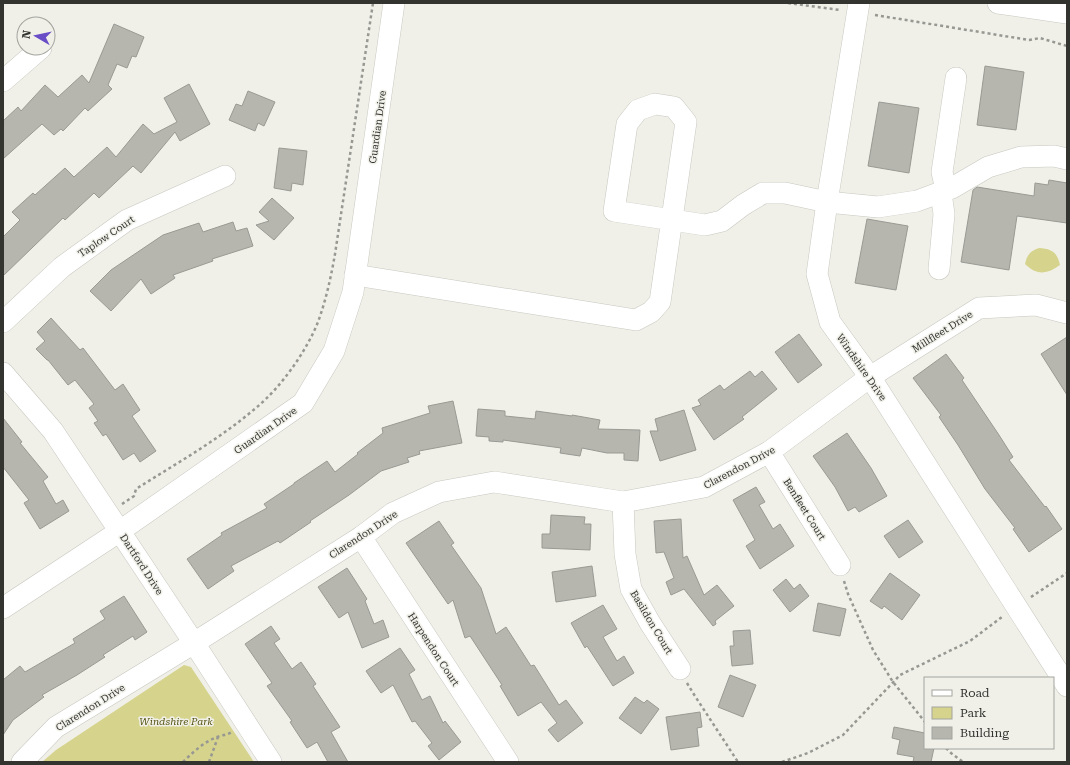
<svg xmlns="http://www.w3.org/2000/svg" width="1070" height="765" font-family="'Roboto Serif',serif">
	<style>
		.green { fill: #d6d48c }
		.building { fill: #b6b6af; stroke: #9a9a94 }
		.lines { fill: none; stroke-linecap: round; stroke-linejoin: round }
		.minor-casing { stroke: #c8c8c1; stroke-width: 22 }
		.path { stroke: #989893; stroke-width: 2.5; stroke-dasharray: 3 3; stroke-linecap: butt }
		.minor { stroke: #fff; stroke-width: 21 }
		.labels { text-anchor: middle; stroke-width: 3; stroke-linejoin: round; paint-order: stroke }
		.street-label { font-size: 10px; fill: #333330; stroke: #f0f0e9 }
		.park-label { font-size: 10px; font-style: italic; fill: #555311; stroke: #f0f0e9 }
	</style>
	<rect width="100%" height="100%" fill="#f0f0e9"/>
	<!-- green -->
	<g class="green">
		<path d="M 1039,248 C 1052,249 1057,252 1060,265 C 1048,274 1037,276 1025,264 C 1027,255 1030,251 1039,248 Z"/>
		<polygon points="184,665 191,667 254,762 42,762 56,750"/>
	</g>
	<!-- building -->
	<g class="building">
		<polygon points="114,24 144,37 136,57 132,56 127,68 117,64 108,85 112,89 88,111 85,108 63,131 61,129 54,135 42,124 3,159 3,121 18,107 21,111 45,85 58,97 82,75 89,83"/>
		<polygon points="985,66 1024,72 1016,130 977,125"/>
		<polygon points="189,84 210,124 180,141 175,132 141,173 133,166 99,198 94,193 65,220 63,218 3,276 3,237 20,220 12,212 33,193 35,195 65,168 74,177 107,147 116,157 143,124 154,134 177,122 164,98"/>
		<polygon points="248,91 275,102 264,126 258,123 255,131 229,120 236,104 242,106"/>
		<polygon points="879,102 919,108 909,173 868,166"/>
		<polygon points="279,148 307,151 303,185 292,183 291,191 274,188"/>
		<polygon points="1049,180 1067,183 1067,223 1017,216 1009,270 961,262 973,190 977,187 1034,196 1035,183 1048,185"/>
		<polygon points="272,198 294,218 274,240 256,225 269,221 259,212"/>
		<polygon points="867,219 908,226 896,290 855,283"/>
		<polygon points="233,222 236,231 247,228 253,246 212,259 213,261 173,275 175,278 151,294 141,279 111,311 90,291 111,270 163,235 199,223 203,232"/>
		<polygon points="51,318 80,350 83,348 115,390 123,384 140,410 132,416 156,451 140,462 134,453 123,460 106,434 103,436 94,423 98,421 89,408 94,404 75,380 68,385 48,360 47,360 36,349 45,341 37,332"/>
		<polygon points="799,334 822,365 798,383 775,352"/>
		<polygon points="1067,337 1067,395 1041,354"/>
		<polygon points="946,354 964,378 962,380 999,435 1013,457 1009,460 1045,507 1046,506 1062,529 1029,552 1013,529 1015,528 985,489 958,445 939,417 941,415 913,378"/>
		<polygon points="750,371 755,377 762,371 777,389 742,417 744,419 714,440 692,408 701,405 698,400 720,385 724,390"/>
		<polygon points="453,401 462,443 419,451 420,454 407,458 409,462 381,471 349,495 310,521 311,522 280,543 278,541 231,566 234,571 208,589 187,559 222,535 221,533 267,508 264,504 294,484 294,483 327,461 335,472 358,454 357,453 383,433 382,428 430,413 428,406"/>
		<polygon points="478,409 505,411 505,416 535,419 536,411 572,416 572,415 600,420 598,429 640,430 638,461 624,460 624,453 607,453 582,448 580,456 560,453 561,448 503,440 503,442 489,441 489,437 476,436"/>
		<polygon points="684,410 696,450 660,461 650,431 658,431 655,419"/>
		<polygon points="3,418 22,442 20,443 48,477 43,481 56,504 63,500 69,511 40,529 24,503 29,500 3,467"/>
		<polygon points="847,433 871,468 887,496 859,512 855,507 848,511 835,487 813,456"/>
		<polygon points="756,487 765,502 759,505 773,529 780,524 794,546 760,569 746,546 755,540 733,500"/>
		<polygon points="551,515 585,517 584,524 591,524 590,550 542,548 542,534 550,534"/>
		<polygon points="681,519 683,558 687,556 704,595 717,585 734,606 715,621 716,624 713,626 684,589 671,595 666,582 674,578 664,552 656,553 654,521"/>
		<polygon points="908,520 923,542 899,558 884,536"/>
		<polygon points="439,521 454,543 451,545 481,588 496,634 506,627 531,666 534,665 559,705 566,700 583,723 558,742 548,730 557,723 541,702 518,716 500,686 502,685 470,636 465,638 453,600 448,604 406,543"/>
		<polygon points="592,566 596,596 556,602 552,572"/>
		<polygon points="347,568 367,599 365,601 374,624 383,620 389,637 362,648 348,612 339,618 318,587"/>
		<polygon points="890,573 920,595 902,620 884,606 882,609 870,601"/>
		<polygon points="786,579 794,589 800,584 809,596 790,612 773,590"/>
		<polygon points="124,596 147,632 135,640 133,636 103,655 105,657 77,675 42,695 44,697 13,720 3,735 3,680 20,666 25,672 75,643 73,639 105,619 100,611"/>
		<polygon points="818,603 846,609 840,636 813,631"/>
		<polygon points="603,605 617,629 603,637 617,661 624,656 634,673 613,686 587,646 585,648 571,623"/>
		<polygon points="271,626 280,639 274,643 292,669 301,662 316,684 313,686 340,727 331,732 348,762 328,762 317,742 307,748 290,722 292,721 267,686 272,683 245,644"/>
		<polygon points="750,630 753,664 732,666 730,646 734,646 733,631"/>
		<polygon points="400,648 415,670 409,674 422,700 430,696 443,723 445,721 461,742 439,760 428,746 432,743 415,721 412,722 393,685 381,693 366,671"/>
		<polygon points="730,675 756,685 743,717 718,707"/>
		<polygon points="635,697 644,703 647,700 659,709 641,734 619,718"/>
		<polygon points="700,712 702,727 697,728 699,746 671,750 666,717"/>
		<polygon points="894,727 925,733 925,748 934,748 931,762 913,762 914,757 897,754 900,740 892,738"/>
	</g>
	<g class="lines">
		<!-- minor casing -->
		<g class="minor-casing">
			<g id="minor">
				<polyline points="859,3 827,202 817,274 830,322 870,377 1067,686"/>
				<polyline points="998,3 1067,13"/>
				<polyline points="3,81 41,48"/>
				<polyline points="946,190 942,172 956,78"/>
				<polyline points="939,269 944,214 941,193"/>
				<polyline points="355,275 636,320 651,312 660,302 686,122 674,107 655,104 638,110 627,124 614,211 705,225 722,221 743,205 763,193 785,193 827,202 878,207 917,201 952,188 988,167 1021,157 1054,156 1067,159"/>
				<polyline points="3,322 62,267 127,220 225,176"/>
				<polyline points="3,373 53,431 194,643 271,762"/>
				<polyline points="769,452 840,565"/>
				<polyline points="623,502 625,554 631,589 650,623 680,669"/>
				<polyline points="361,537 508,762"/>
				<polyline points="3,608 120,531 303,403 334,351 353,292 394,3"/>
				<polyline points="22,762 56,727 194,643 361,537 393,513 439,492 494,482 623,502 704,487 769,452 870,377 979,308 1036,305 1067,313"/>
			</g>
		</g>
		<!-- path -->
		<g class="path">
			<polyline points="788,3 840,10"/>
			<polyline points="875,15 1029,40 1040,38 1067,46"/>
			<path d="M 122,504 L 134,496 L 136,489 C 177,463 220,439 257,407 C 281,387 306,352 318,322 C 326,300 331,277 335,254 L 373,3"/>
			<polyline points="844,581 848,594 873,650 893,682 925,722"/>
			<polyline points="1031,597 1067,573"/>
			<polyline points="687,683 693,693 738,762"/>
			<polyline points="946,748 951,753 963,762"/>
			<path d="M 183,762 C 193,752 204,742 217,737 C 222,735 227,735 232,732"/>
			<polyline points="209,762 218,737"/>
			<polyline points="782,762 808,753 843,735 900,675 970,641 1002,617"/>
		</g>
		<!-- minor -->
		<use href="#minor" class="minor"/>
	</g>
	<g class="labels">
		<!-- street labels -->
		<g class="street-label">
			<text transform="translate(377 127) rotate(-82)" y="4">Guardian Drive</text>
			<text transform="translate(106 236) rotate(-34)" y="4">Taplow Court</text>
			<text transform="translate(942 331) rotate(-32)" y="4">Millfleet Drive</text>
			<text transform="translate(862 367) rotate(55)" y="4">Windshire Drive</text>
			<text transform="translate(265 430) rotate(-35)" y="4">Guardian Drive</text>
			<text transform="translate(739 467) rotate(-28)" y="4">Clarendon Drive</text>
			<text transform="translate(805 509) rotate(58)" y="4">Benfleet Court</text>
			<text transform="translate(363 534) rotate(-33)" y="4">Clarendon Drive</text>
			<text transform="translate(142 564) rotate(57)" y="4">Dartford Drive</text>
			<text transform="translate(652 622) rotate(59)" y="4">Basildon Court</text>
			<text transform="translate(434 649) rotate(57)" y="4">Harpendon Court</text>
			<text transform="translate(90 707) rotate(-32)" y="4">Clarendon Drive</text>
		</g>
		<!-- park labels -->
		<g class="park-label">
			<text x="176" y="725">Windshire Park</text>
		</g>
	</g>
	<!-- border -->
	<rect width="1070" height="765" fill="none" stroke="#333330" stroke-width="8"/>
	<!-- legend -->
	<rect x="924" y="677" width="130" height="72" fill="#f0f0e9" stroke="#a4a49f"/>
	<rect x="932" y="690" width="20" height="6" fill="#ffffff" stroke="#a4a49f"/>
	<text x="960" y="697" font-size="12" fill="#333330">Road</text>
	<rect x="932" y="707" width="20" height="12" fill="#d6d48c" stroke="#a4a49f"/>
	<text x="960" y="717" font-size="12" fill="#333330">Park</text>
	<rect x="932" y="727" width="20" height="12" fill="#b6b6af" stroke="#a4a49f"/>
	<text x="960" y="737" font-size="12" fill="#333330">Building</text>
	<!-- north arrow -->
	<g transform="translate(36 36) rotate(279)"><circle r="19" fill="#f0f0e9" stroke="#a4a49f"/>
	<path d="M0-3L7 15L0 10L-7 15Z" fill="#684dc6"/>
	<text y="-6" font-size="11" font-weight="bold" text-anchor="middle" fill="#333330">N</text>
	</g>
</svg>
